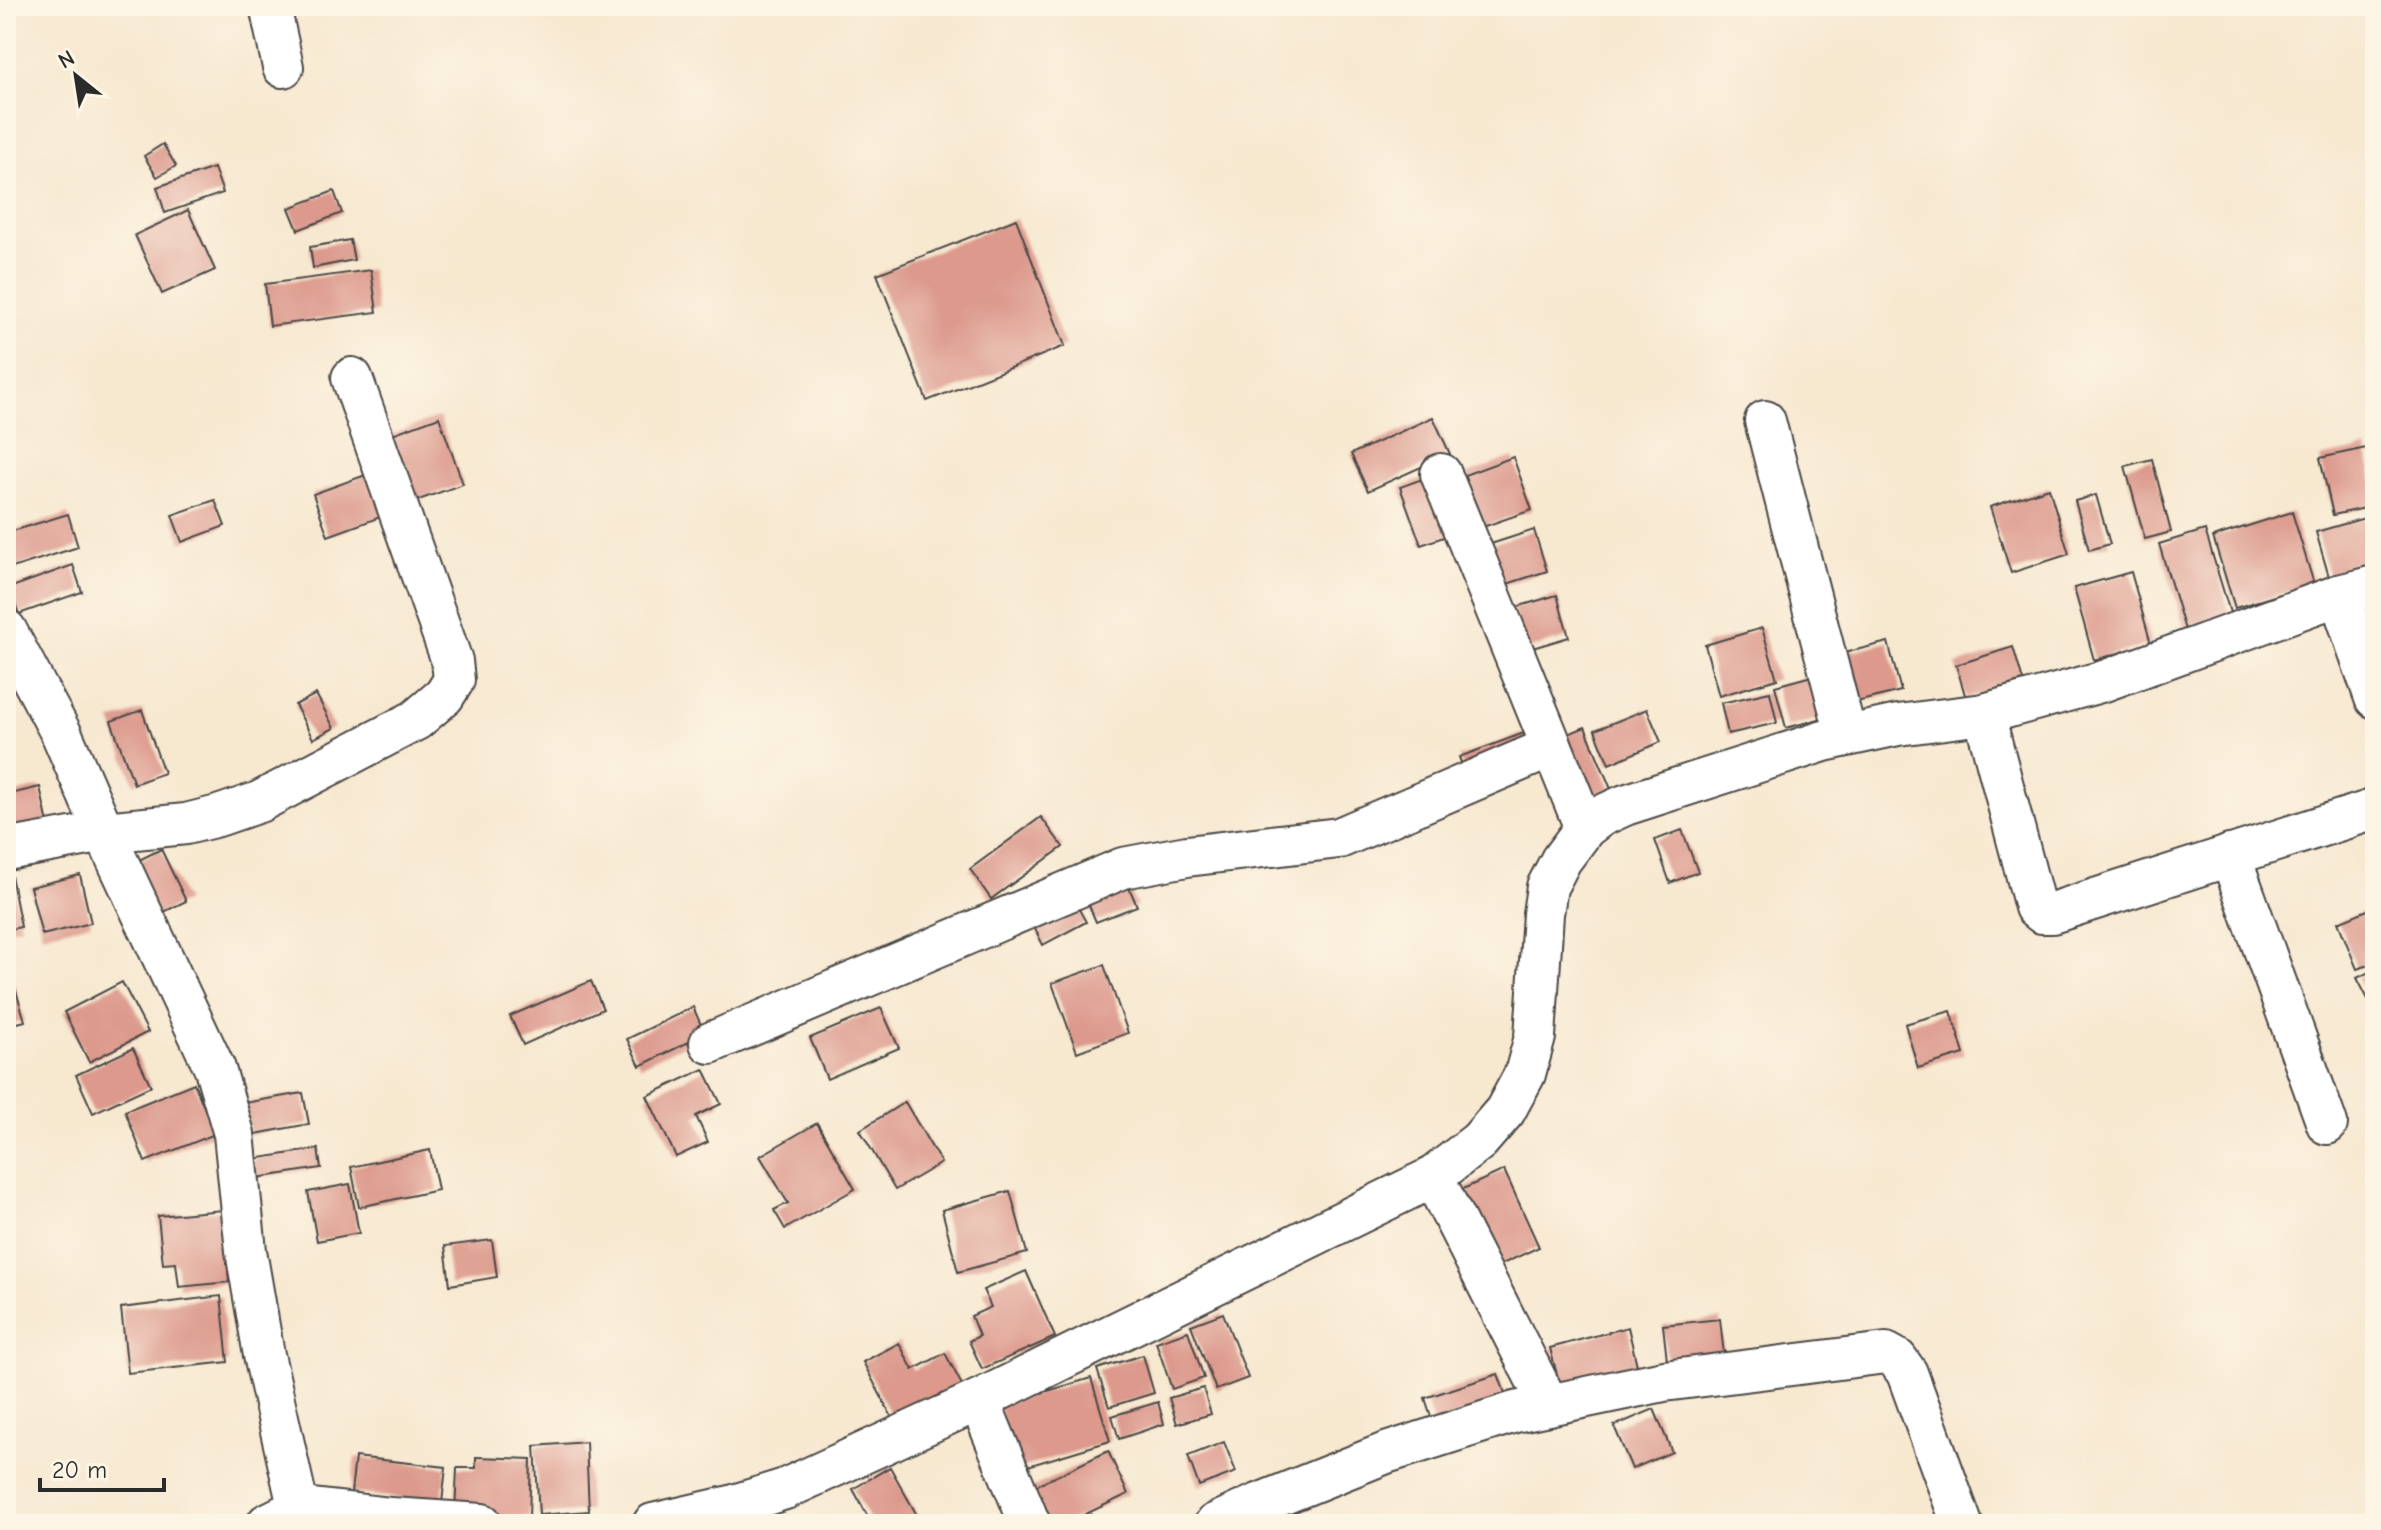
<svg xmlns="http://www.w3.org/2000/svg" width="2381" height="1530" font-family="'Comic Neue',sans-serif">
	<style>
		.building { fill: #dc998c }
		.lines { fill: none; stroke-linecap: round; stroke-linejoin: round }
		.minor-casing { stroke: #4a4744; stroke-width: 44 }
		.minor { stroke: #fff; stroke-width: 40 }
	</style>
	<rect width="100%" height="100%" fill="#fcf5e5"/>
	<filter id="ink" filterUnits="userSpaceOnUse"><feTurbulence type="fractalNoise" baseFrequency=".0125" numOctaves="2"/><feDisplacementMap in="SourceGraphic" scale="16" xChannelSelector="R" yChannelSelector="G"/><feConvolveMatrix kernelMatrix="1 2 1 2 8 2 1 2 1" color-interpolation-filters="sRGB"/></filter>
	<filter id="wash" filterUnits="userSpaceOnUse"><feTurbulence type="fractalNoise" baseFrequency=".006" numOctaves="4" result="noise"/><feDisplacementMap in="SourceGraphic" scale="32" xChannelSelector="R" yChannelSelector="G"/><feGaussianBlur stdDeviation="1.8" result="paint"/><feColorMatrix in="noise" values="0 0 0 0 0 0 0 0 0 0 0 0 0 0 0 0 0 1.4 0 .05"/><feComposite in="paint" operator="in"/></filter>
	<g filter="url(#wash)">
		<rect width="100%" height="100%" fill="#f7e8d0"/>
		<g id="blocks">
			<!-- building -->
			<g class="building">
				<polygon points="163,144 176,166 157,177 144,156"/>
				<polygon points="214,168 223,193 165,213 157,187"/>
				<polygon points="334,191 342,213 298,230 289,208"/>
				<polygon points="188,210 215,270 162,294 135,235"/>
				<polygon points="1016,219 1065,346 927,401 877,274"/>
				<polygon points="350,240 354,260 313,268 310,247"/>
				<polygon points="371,270 377,312 270,326 265,284"/>
				<polygon points="439,417 463,484 405,505 381,438"/>
				<polygon points="1433,417 1450,454 1368,491 1351,454"/>
				<polygon points="2366,448 2375,491 2375,506 2333,515 2320,458"/>
				<polygon points="1513,457 1532,510 1477,529 1459,477"/>
				<polygon points="2152,459 2171,532 2145,539 2125,466"/>
				<polygon points="371,473 386,515 328,536 313,494"/>
				<polygon points="1436,474 1458,532 1421,545 1400,487"/>
				<polygon points="2049,488 2069,554 2011,573 1990,507"/>
				<polygon points="2096,495 2110,544 2089,550 2075,501"/>
				<polygon points="215,500 225,526 182,542 172,515"/>
				<polygon points="2292,512 2314,584 2235,608 2213,537"/>
				<polygon points="68,514 78,547 6,570 6,533"/>
				<polygon points="2375,515 2375,564 2329,577 2316,532"/>
				<polygon points="1534,530 1547,571 1504,585 1491,544"/>
				<polygon points="2205,530 2231,616 2185,630 2159,544"/>
				<polygon points="73,565 82,592 19,614 9,588"/>
				<polygon points="2131,572 2151,644 2094,660 2074,588"/>
				<polygon points="1557,595 1569,637 1526,650 1513,608"/>
				<polygon points="1762,628 1777,679 1719,696 1705,645"/>
				<polygon points="1888,642 1901,691 1844,705 1832,656"/>
				<polygon points="2013,647 2023,681 1966,698 1956,665"/>
				<polygon points="1819,674 1830,716 1786,728 1775,686"/>
				<polygon points="1770,692 1777,723 1728,734 1721,703"/>
				<polygon points="316,694 334,728 313,739 295,705"/>
				<polygon points="1647,709 1661,742 1609,764 1595,730"/>
				<polygon points="142,710 164,773 134,784 111,721"/>
				<polygon points="1585,727 1616,801 1585,814 1554,740"/>
				<polygon points="1532,730 1544,762 1471,789 1459,757"/>
				<polygon points="40,787 51,837 11,847 6,822 6,795"/>
				<polygon points="1041,817 1063,847 991,899 970,869"/>
				<polygon points="1682,830 1698,872 1670,883 1655,840"/>
				<polygon points="161,849 186,901 152,918 127,866"/>
				<polygon points="10,870 21,927 6,930 6,871"/>
				<polygon points="80,875 91,923 42,935 30,887"/>
				<polygon points="1125,878 1137,906 1096,922 1085,896"/>
				<polygon points="1074,900 1086,922 1043,945 1032,923"/>
				<polygon points="2370,909 2375,922 2375,963 2357,969 2338,922"/>
				<polygon points="6,957 25,1021 6,1026"/>
				<polygon points="1104,965 1128,1033 1077,1052 1052,983"/>
				<polygon points="2375,969 2375,1006 2372,1007 2357,978"/>
				<polygon points="591,981 603,1009 523,1045 510,1016"/>
				<polygon points="122,982 148,1032 89,1062 64,1012"/>
				<polygon points="693,1007 705,1034 640,1066 627,1039"/>
				<polygon points="881,1008 899,1048 827,1079 810,1038"/>
				<polygon points="1951,1011 1964,1054 1918,1068 1905,1024"/>
				<polygon points="133,1048 151,1086 93,1113 76,1075"/>
				<polygon points="704,1069 721,1104 696,1116 708,1142 676,1157 647,1096"/>
				<polygon points="194,1083 215,1134 145,1162 125,1111"/>
				<polygon points="303,1093 309,1124 250,1135 244,1103"/>
				<polygon points="905,1102 941,1163 895,1190 860,1130"/>
				<polygon points="817,1123 855,1189 785,1229 774,1210 788,1203 760,1156"/>
				<polygon points="318,1149 321,1168 256,1178 253,1159"/>
				<polygon points="430,1150 438,1190 359,1207 351,1167"/>
				<polygon points="1504,1170 1539,1247 1485,1272 1450,1195"/>
				<polygon points="350,1184 359,1233 317,1241 308,1192"/>
				<polygon points="1010,1191 1027,1253 958,1272 942,1210"/>
				<polygon points="223,1210 229,1282 179,1287 176,1263 163,1264 158,1216"/>
				<polygon points="492,1240 497,1277 450,1285 445,1246"/>
				<polygon points="1026,1271 1055,1337 982,1369 969,1341 979,1336 971,1316 991,1307 983,1290"/>
				<polygon points="221,1296 228,1362 128,1373 121,1308"/>
				<polygon points="1223,1313 1248,1378 1216,1390 1191,1325"/>
				<polygon points="1720,1319 1725,1364 1668,1370 1663,1325"/>
				<polygon points="1628,1327 1639,1374 1562,1394 1550,1348"/>
				<polygon points="1188,1331 1204,1378 1172,1389 1156,1342"/>
				<polygon points="899,1343 913,1370 945,1353 962,1385 894,1421 863,1362"/>
				<polygon points="1143,1355 1154,1393 1109,1407 1097,1369"/>
				<polygon points="1498,1374 1510,1407 1436,1432 1425,1398"/>
				<polygon points="1091,1378 1110,1441 1018,1469 998,1406"/>
				<polygon points="1203,1388 1211,1414 1177,1424 1169,1398"/>
				<polygon points="1158,1402 1164,1424 1119,1439 1112,1416"/>
				<polygon points="1654,1409 1672,1452 1632,1469 1614,1426"/>
				<polygon points="586,1442 589,1511 539,1515 535,1446"/>
				<polygon points="1224,1442 1236,1472 1199,1486 1188,1456"/>
				<polygon points="1108,1451 1128,1494 1065,1524 1041,1524 1025,1491"/>
				<polygon points="355,1457 446,1467 442,1503 351,1493"/>
				<polygon points="476,1457 531,1459 529,1517 455,1514 457,1468 476,1468"/>
				<polygon points="890,1467 922,1524 872,1524 853,1489"/>
			</g>
		</g>
	</g>
	<g filter="url(#ink)">
		<use href="#blocks" fill-opacity="0" stroke="#4a4744" stroke-width="2"/>
		<g class="lines">
			<!-- minor casing -->
			<g class="minor-casing">
				<g id="minor">
					<polyline points="270,6 283,67"/>
					<polyline points="1765,421 1846,735"/>
					<polyline points="1441,474 1585,828"/>
					<polyline points="2339,595 2375,698"/>
					<polyline points="6,630 62,735 104,832 215,1069 234,1134 246,1251 264,1355 299,1511"/>
					<polyline points="1984,714 2035,907 2042,913 2052,913 2375,809"/>
					<polyline points="6,850 104,832 186,824 218,816 259,802 416,720 444,696 454,680 452,661 352,378"/>
					<polyline points="2230,855 2327,1124"/>
					<polyline points="710,1043 1123,868 1187,856 1339,838 1552,747"/>
					<polyline points="1433,1177 1549,1405"/>
					<polyline points="979,1400 1030,1524"/>
					<polyline points="267,1524 283,1516 313,1509 391,1518 482,1524"/>
					<polyline points="653,1524 731,1506 785,1489 979,1400 1433,1177 1479,1141 1505,1111 1525,1074 1535,1037 1543,914 1547,887 1561,860 1585,828 1601,816 1625,805 1824,741 1898,725 1984,714 2104,681 2339,595 2375,586"/>
					<polyline points="1215,1524 1256,1505 1386,1453 1515,1412 1664,1381 1886,1353 1897,1359 1907,1373 1962,1524"/>
				</g>
			</g>
			<!-- minor -->
			<use href="#minor" class="minor"/>
		</g>
	</g>
	<!-- margin -->
	<rect width="2381" height="1530" fill="none" stroke="#fcf5e5" stroke-width="32"/>
	<!-- north arrow -->
	<g transform="translate(76 76) rotate(330)" stroke="#fcf5e5" stroke-width="6" paint-order="stroke">
	<path d="M0-6L14 30L0 20L-14 30Z" fill="#2b2b2b"/>
	<text y="-12" font-size="22" font-weight="bold" text-anchor="middle" fill="#2b2b2b">N</text>
	</g>
	<!-- scale -->
	<path d="M40 1478v12h124v-12" fill="none" stroke="#2b2b2b" stroke-width="4"/>
	<text x="52" y="1478" font-size="24" fill="#2b2b2b" stroke="#fcf5e5" stroke-width="6" paint-order="stroke">20 m</text>
</svg>
